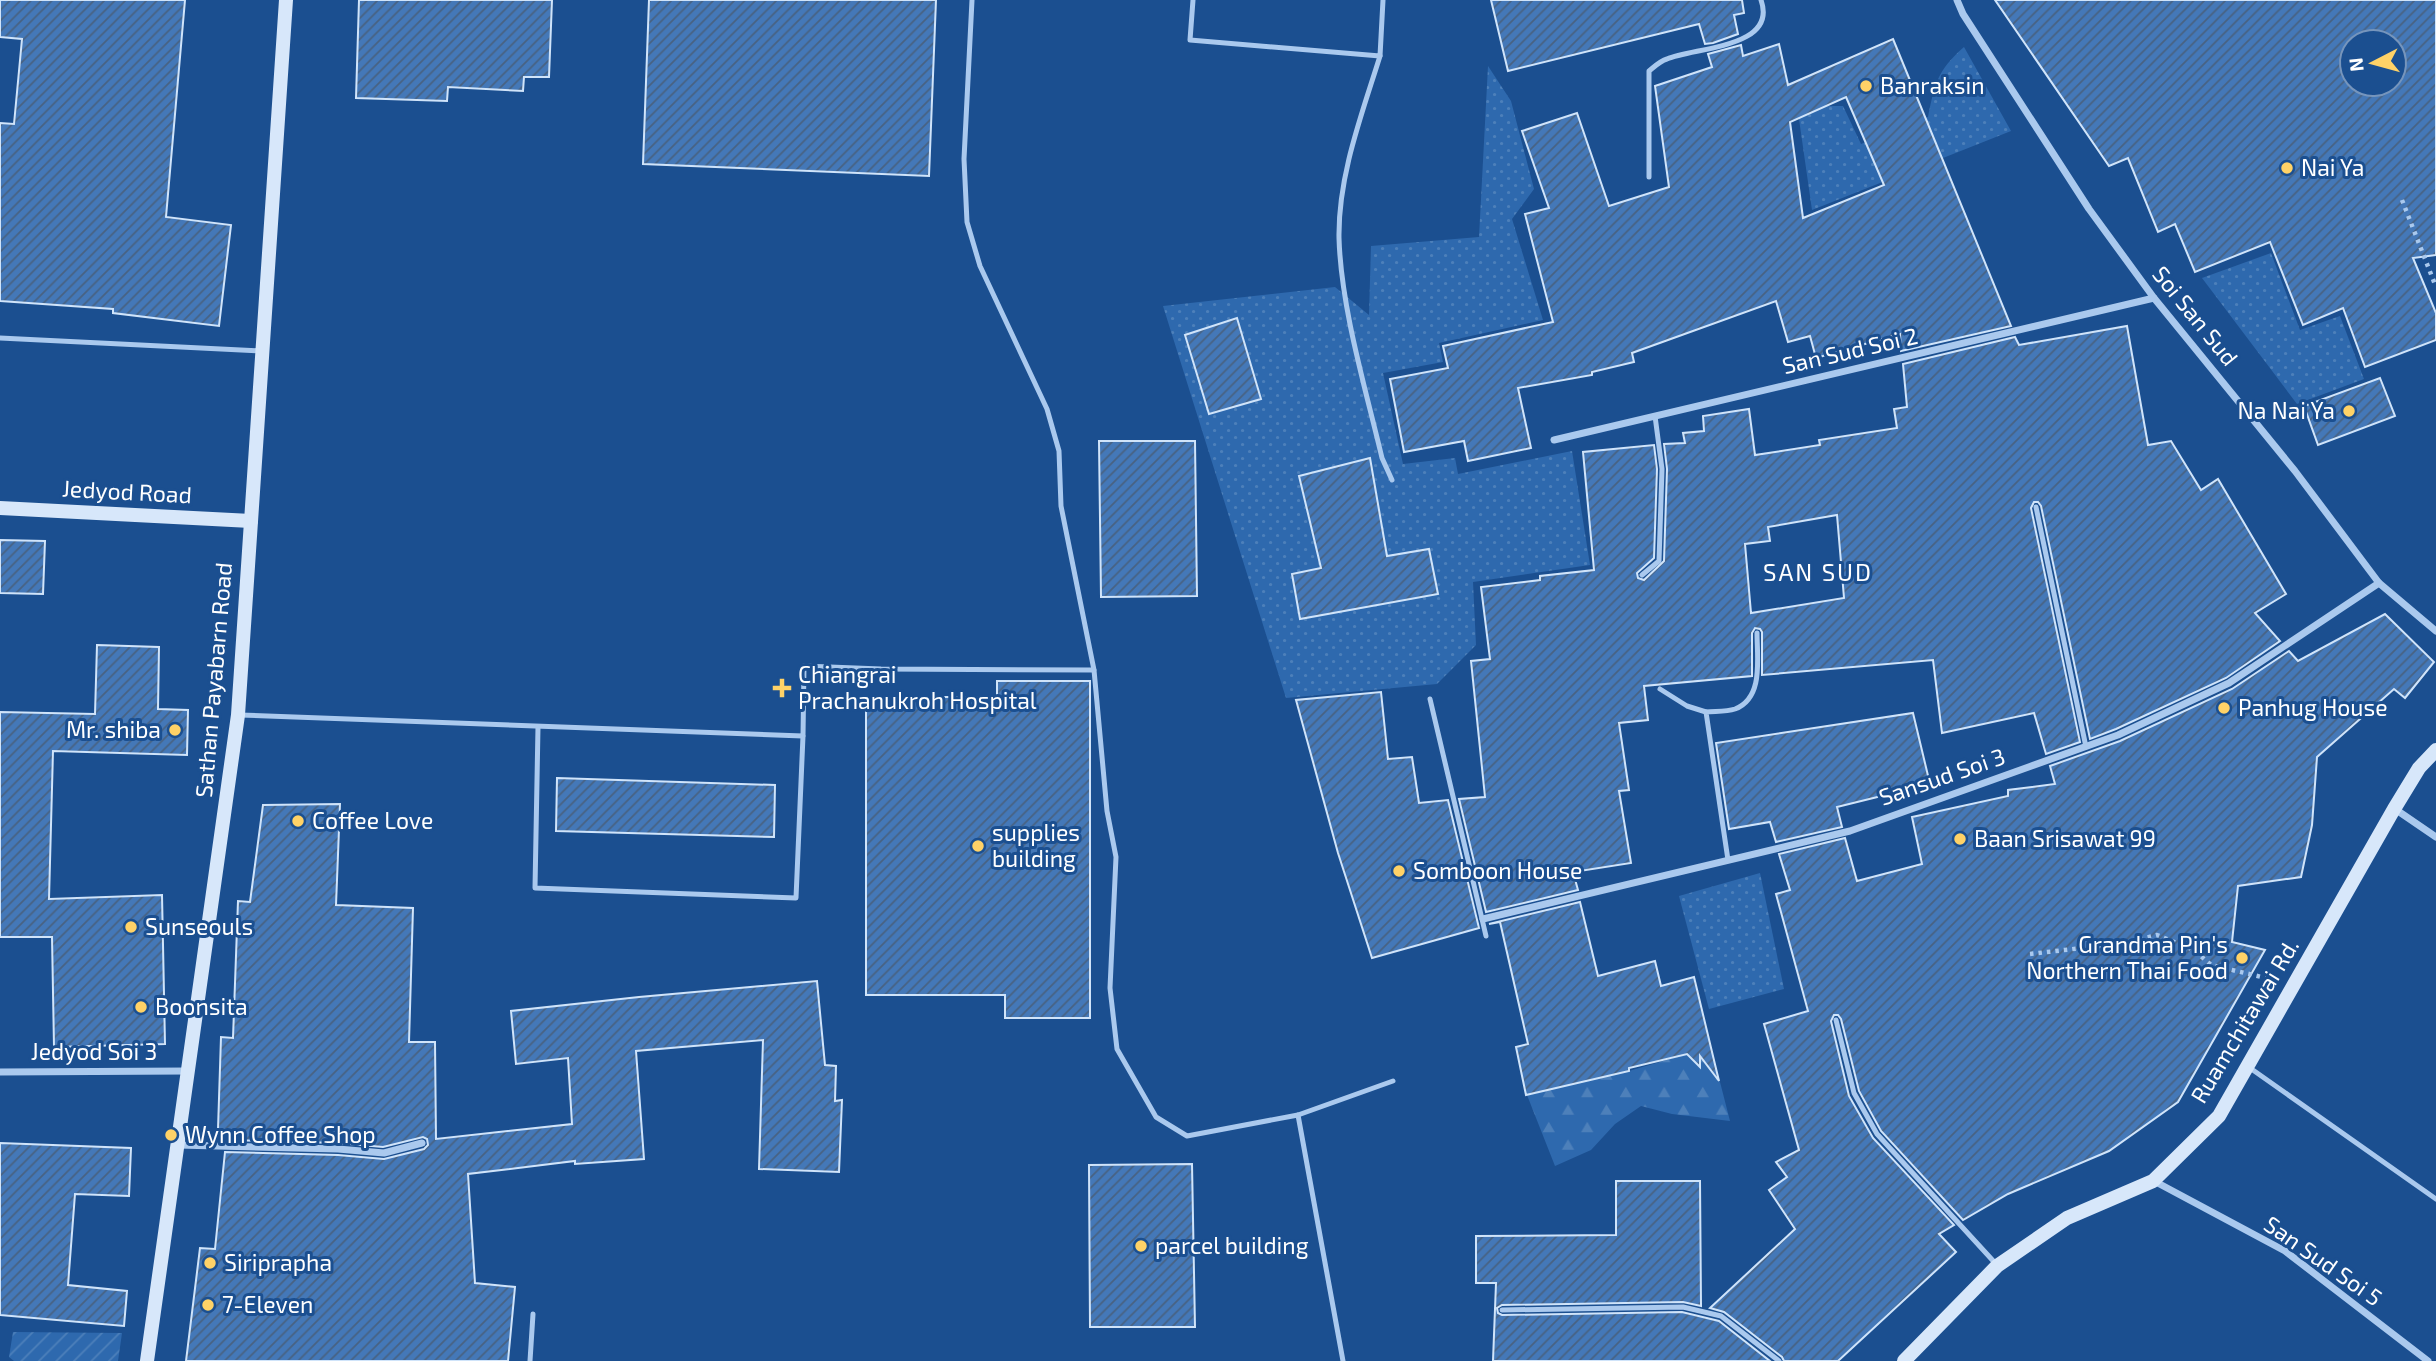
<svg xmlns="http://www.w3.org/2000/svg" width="2436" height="1361" font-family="'Exo 2',sans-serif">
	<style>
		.grass { fill: url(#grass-dots) }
		.forest { fill: url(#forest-firs) }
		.garden { fill: url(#garden-furrows) }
		.building { fill: url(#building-hatch); stroke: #d0e4fa; stroke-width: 2; fill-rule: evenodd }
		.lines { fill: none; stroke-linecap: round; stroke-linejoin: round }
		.path { stroke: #aac9ee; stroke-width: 4.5; stroke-dasharray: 3.5 5; stroke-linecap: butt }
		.lane { stroke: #aac9ee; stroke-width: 5 }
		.street { stroke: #aac9ee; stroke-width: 7 }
		.secondary { stroke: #d7e7fa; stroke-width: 14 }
		.poi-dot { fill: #ffd267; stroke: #1b4f90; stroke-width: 2.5 }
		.labels { text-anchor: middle; stroke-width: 6; stroke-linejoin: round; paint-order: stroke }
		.poi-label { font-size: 23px; fill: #fff; stroke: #1b4f90; text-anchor: start }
		.street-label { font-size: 23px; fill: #fff; stroke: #1b4f90 }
		.neighbourhood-label { font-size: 24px; letter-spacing: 2px; fill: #fff; stroke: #1b4f90 }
	</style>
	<defs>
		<pattern id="grass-dots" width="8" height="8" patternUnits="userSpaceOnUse" patternTransform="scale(1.75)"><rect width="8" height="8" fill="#2e69ae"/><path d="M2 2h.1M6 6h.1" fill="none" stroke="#4d80ba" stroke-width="1.8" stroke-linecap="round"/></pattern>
		<pattern id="forest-firs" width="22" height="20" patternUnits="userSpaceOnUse" patternTransform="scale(1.75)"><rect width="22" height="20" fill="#2e69ae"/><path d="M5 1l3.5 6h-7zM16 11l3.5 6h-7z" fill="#4d80ba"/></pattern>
		<pattern id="garden-furrows" width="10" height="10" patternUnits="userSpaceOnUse" patternTransform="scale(1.75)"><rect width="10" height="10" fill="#2e69ae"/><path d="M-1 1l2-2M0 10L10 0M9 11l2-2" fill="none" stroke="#4d80ba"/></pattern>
		<pattern id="building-hatch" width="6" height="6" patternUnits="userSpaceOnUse" patternTransform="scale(1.75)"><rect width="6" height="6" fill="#4478b8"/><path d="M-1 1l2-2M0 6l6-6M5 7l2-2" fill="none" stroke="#486282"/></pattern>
	</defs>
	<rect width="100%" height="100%" fill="#1b4f90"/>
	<!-- grass -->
	<g class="grass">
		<path d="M 1964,47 L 2011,131 L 1812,210 L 1794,84 L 1827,106 L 1843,106 L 1861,144 L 1928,117 C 1935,83 1937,71 1964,47 Z"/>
		<polygon points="1488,66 1511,101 1534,189 1512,219 1543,320 1439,343 1443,362 1383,373 1403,464 1455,458 1458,474 1572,451 1590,565 1473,582 1476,645 1437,684 1286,698 1163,306 1335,287 1369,315 1371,246 1479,237"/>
		<polygon points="2271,253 2300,330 2340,316 2364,379 2297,404 2202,278"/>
		<polygon points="1760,873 1784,989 1709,1009 1679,896"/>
	</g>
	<!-- forest -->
	<polygon class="forest" points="1711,1047 1730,1121 1672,1114 1641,1106 1615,1124 1591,1150 1555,1166 1527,1095 1629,1071"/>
	<!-- garden -->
	<polygon class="garden" points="13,1332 122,1333 118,1361 14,1361 9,1357"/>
	<!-- building -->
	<g class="building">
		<polygon points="0,0 185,0 166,217 231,225 219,326 113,313 113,309 0,301 0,123 14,124 22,39 0,37"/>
		<polygon points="359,0 552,0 549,77 524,77 523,91 448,87 447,101 356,98"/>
		<polygon points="649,0 936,0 929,176 643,164"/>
		<polygon points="1491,0 1742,0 1744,13 1734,15 1738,34 1713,43 1705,44 1699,24 1508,71"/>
		<path d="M 1995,0 L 2436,0 L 2436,255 L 2413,258 L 2436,313 L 2436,340 L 2365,367 L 2343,308 L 2303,325 L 2270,242 L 2195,272 L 2175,224 L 2158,232 L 2128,158 L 2109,166 ZM 2352,42 L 2394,42 L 2394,84 L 2352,84 Z"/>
		<path d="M 1893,39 L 2011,326 L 1901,351 L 1900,334 L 1816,358 L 1810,336 L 1788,342 L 1776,301 L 1632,353 L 1634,362 L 1592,372 L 1592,375 L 1518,388 L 1531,448 L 1468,461 L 1464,441 L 1404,452 L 1390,379 L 1448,368 L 1443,346 L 1553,322 L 1525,214 L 1549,208 L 1522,131 L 1577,113 L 1609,206 L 1669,187 L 1655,86 L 1712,67 L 1708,54 L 1741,45 L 1743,56 L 1779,44 L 1788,85 ZM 1846,97 L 1884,185 L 1803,218 L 1790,122 Z"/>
		<polygon points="1237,318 1261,399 1209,414 1185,335"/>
		<path d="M 2127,326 L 2148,445 L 2171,441 L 2201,490 L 2218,479 L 2286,594 L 2255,613 L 2280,641 L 2226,678 L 2116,729 L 2090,739 L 2041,506 L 2038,502 L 2034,502 L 2031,508 L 2080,742 L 2046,754 L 2034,713 L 1942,733 L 1933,660 L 1762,675 L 1762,632 L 1760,629 L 1755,628 L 1752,633 L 1752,676 L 1644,686 L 1648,720 L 1619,723 L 1629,790 L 1619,791 L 1631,863 L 1573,872 L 1578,890 L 1486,912 L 1459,799 L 1485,797 L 1471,661 L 1490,659 L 1481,587 L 1540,580 L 1540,576 L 1594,570 L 1583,452 L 1654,445 L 1657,469 L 1654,558 L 1637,573 L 1638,578 L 1644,580 L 1664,561 L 1667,469 L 1664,444 L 1685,443 L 1683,433 L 1704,431 L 1703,416 L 1749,409 L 1755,455 L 1820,445 L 1819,440 L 1897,428 L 1894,409 L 1907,407 L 1903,364 L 2015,337 L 2019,345 ZM 1837,515 L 1844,598 L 1751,613 L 1745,544 L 1770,541 L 1768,527 Z"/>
		<polygon points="2380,378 2395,416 2318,445 2304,406"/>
		<polygon points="1099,441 1195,441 1197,596 1101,597"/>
		<polygon points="1370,458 1387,556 1429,549 1438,594 1300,619 1292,574 1321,568 1299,476"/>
		<polygon points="0,540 45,541 43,594 0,593"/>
		<polygon points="2385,614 2434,662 2405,698 2394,689 2317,757 2312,825 2301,877 2238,886 2232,942 2265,950 2178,1102 2109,1151 2008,1194 1963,1220 1881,1131 1859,1091 1841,1019 1838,1015 1834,1015 1831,1021 1849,1096 1873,1138 1954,1225 1939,1234 1956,1252 1838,1361 1784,1361 1782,1357 1724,1312 1710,1308 1795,1229 1769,1190 1787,1177 1776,1162 1799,1150 1764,1024 1808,1011 1776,894 1790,890 1779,854 1845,838 1857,881 1922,864 1912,817 2008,796 2008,790 2055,784 2050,766 2120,741 2232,689 2289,651 2298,661"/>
		<polygon points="97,645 159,647 158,709 188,710 187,755 53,751 49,899 162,895 165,1044 54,1047 52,937 0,937 0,712 95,714"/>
		<polygon points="997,681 1090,681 1090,1018 1005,1018 1005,995 866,995 866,697 997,697"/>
		<polygon points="1381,692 1388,759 1412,757 1419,803 1448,800 1479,928 1372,958 1338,853 1296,700"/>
		<polygon points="1913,713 1930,784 1837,807 1842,827 1776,842 1770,822 1729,829 1716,743"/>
		<polygon points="557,778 775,785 774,837 556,831"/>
		<polygon points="340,804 336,905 413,908 409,1042 435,1042 436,1139 572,1124 568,1058 516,1064 511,1011 639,997 817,981 825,1065 836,1066 835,1101 842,1100 839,1172 759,1169 763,1040 636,1051 644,1159 575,1164 575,1161 468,1174 475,1283 515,1287 508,1361 186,1361 200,1248 215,1249 225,1152 338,1155 384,1159 424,1149 428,1145 427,1139 423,1137 383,1147 338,1143 226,1140 227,1130 218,1129 221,1037 233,1038 238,901 250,902 263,805"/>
		<polygon points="1580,902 1598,976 1655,961 1661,986 1694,977 1719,1081 1700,1056 1700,1067 1687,1054 1629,1068 1629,1071 1526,1095 1516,1047 1528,1044 1500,922 1489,924"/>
		<polygon points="0,1143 131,1148 129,1196 75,1194 68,1285 127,1291 124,1326 0,1315"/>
		<polygon points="1192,1164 1195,1327 1090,1327 1089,1165"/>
		<polygon points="1616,1181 1700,1181 1701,1306 1683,1302 1502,1305 1497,1308 1498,1313 1502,1315 1682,1312 1719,1321 1770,1361 1493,1361 1496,1283 1476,1283 1476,1236 1616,1235"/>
	</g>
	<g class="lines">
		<!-- path -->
		<g class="path">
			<polyline points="2402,200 2436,287"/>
			<polyline points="2030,954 2125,943 2157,935 2194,950 2211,965 2266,978"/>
		</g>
		<!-- lane -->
		<g class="lane">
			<polyline points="972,0 964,159 967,222 980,266 1047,409 1059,451 1061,506 1094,670 1107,811 1116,857 1110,988 1117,1049 1156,1117 1187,1136 1298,1115 1393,1081"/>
			<polyline points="1193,0 1190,40 1380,56 1383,0"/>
			<path d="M 1380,56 C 1362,114 1338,176 1339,238 C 1341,308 1366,390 1382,458 L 1392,480"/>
			<path d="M 1649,177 L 1649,71 C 1654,67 1660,61 1667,59 C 1696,47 1778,48 1761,0"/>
			<polyline points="0,338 262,351"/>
			<polyline points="2036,507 2086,747"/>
			<polyline points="1642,575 1659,561 1662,469 1655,416"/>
			<polyline points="1660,689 1687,706 1706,712"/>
			<polyline points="1430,699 1486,936"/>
			<polyline points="240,715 803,736 804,666 881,669 1094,670"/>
			<polyline points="538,727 535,888 796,898 803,736"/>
			<path d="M 1728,860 L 1706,712 C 1715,711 1726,712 1735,709 C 1764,698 1757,658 1757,633"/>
			<polyline points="1836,1020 1854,1093 1877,1134 1996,1264"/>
			<polyline points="2250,1068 2436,1199"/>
			<polyline points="1298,1115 1343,1361"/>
			<polyline points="1502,1310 1683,1307 1721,1316 1779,1361"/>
			<polyline points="530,1361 533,1314"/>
		</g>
		<!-- street -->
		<g class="street">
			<polyline points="1957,0 1963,14 2089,209 2154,298 2295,471 2379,583 2436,631"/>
			<polyline points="1554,440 2154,298"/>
			<polyline points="2395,809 2436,837"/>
			<polyline points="1483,919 1850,831 2118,735 2229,683 2379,583"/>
			<polyline points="0,1072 187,1071"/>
			<polyline points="178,1145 338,1149 384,1153 422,1143"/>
			<polyline points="2154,1181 2285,1251 2428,1361"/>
		</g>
		<!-- secondary -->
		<g class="secondary">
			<polyline points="0,508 251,521"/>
			<polyline points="147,1361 238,715 286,0"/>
			<polyline points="1904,1361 1997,1266 2067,1218 2153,1181 2219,1116 2394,809 2419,768 2436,750"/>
		</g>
	</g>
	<!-- markers -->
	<g class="poi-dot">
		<circle cx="1866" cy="86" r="7"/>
		<circle cx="2287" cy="168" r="7"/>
		<circle cx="2349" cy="411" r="7"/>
		<path d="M778.5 677.5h7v7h7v7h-7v7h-7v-7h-7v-7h7z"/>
		<circle cx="2224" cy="708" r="7"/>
		<circle cx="175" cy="730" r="7"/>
		<circle cx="298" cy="821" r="7"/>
		<circle cx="1960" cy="839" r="7"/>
		<circle cx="978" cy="846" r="7"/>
		<circle cx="1399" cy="871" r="7"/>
		<circle cx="131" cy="927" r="7"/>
		<circle cx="2242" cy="958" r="7"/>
		<circle cx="141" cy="1007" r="7"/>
		<circle cx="171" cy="1135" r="7"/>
		<circle cx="1141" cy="1246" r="7"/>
		<circle cx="210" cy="1263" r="7"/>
		<circle cx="208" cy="1305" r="7"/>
	</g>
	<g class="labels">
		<!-- poi labels -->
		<g class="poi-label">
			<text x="1880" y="94">Banraksin</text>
			<text x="2301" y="176">Nai Ya</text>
			<text x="2335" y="419" text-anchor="end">Na Nai Ya</text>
			<text x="798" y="683">Chiangrai<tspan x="798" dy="26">Prachanukroh Hospital</tspan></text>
			<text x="2238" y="716">Panhug House</text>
			<text x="161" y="738" text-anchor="end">Mr. shiba</text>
			<text x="312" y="829">Coffee Love</text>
			<text x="992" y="841">supplies<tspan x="992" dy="26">building</tspan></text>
			<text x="1974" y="847">Baan Srisawat 99</text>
			<text x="1413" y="879">Somboon House</text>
			<text x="145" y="935">Sunseouls</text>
			<text x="2228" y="953" text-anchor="end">Grandma Pin's<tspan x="2228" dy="26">Northern Thai Food</tspan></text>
			<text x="155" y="1015">Boonsita</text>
			<text x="185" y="1143">Wynn Coffee Shop</text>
			<text x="1155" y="1254">parcel building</text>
			<text x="224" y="1271">Siriprapha</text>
			<text x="222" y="1313">7-Eleven</text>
		</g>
		<!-- street labels -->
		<g class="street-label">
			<text transform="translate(2195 316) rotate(51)" y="8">Soi San Sud</text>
			<text transform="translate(1850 351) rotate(-13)" y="8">San Sud Soi 2</text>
			<text transform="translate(127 492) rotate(3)" y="8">Jedyod Road</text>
			<text transform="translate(214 680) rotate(-85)" y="8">Sathan Payabarn Road</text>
			<text transform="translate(1942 777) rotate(-19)" y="8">Sansud Soi 3</text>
			<text transform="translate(2245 1021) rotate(-59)" y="8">Ruamchitawai Rd.</text>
			<text x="94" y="1060">Jedyod Soi 3</text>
			<text transform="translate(2323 1261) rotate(35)" y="8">San Sud Soi 5</text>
		</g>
		<!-- neighbourhood labels -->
		<g class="neighbourhood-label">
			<text x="1818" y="581">SAN SUD</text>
		</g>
	</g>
	<!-- north arrow -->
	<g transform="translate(2373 63) rotate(264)"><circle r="33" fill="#1b4f90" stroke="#7695bc" stroke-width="2"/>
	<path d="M0-5L12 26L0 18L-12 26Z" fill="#ffd267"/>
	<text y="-10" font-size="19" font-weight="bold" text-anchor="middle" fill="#ffffff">N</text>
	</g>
</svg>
